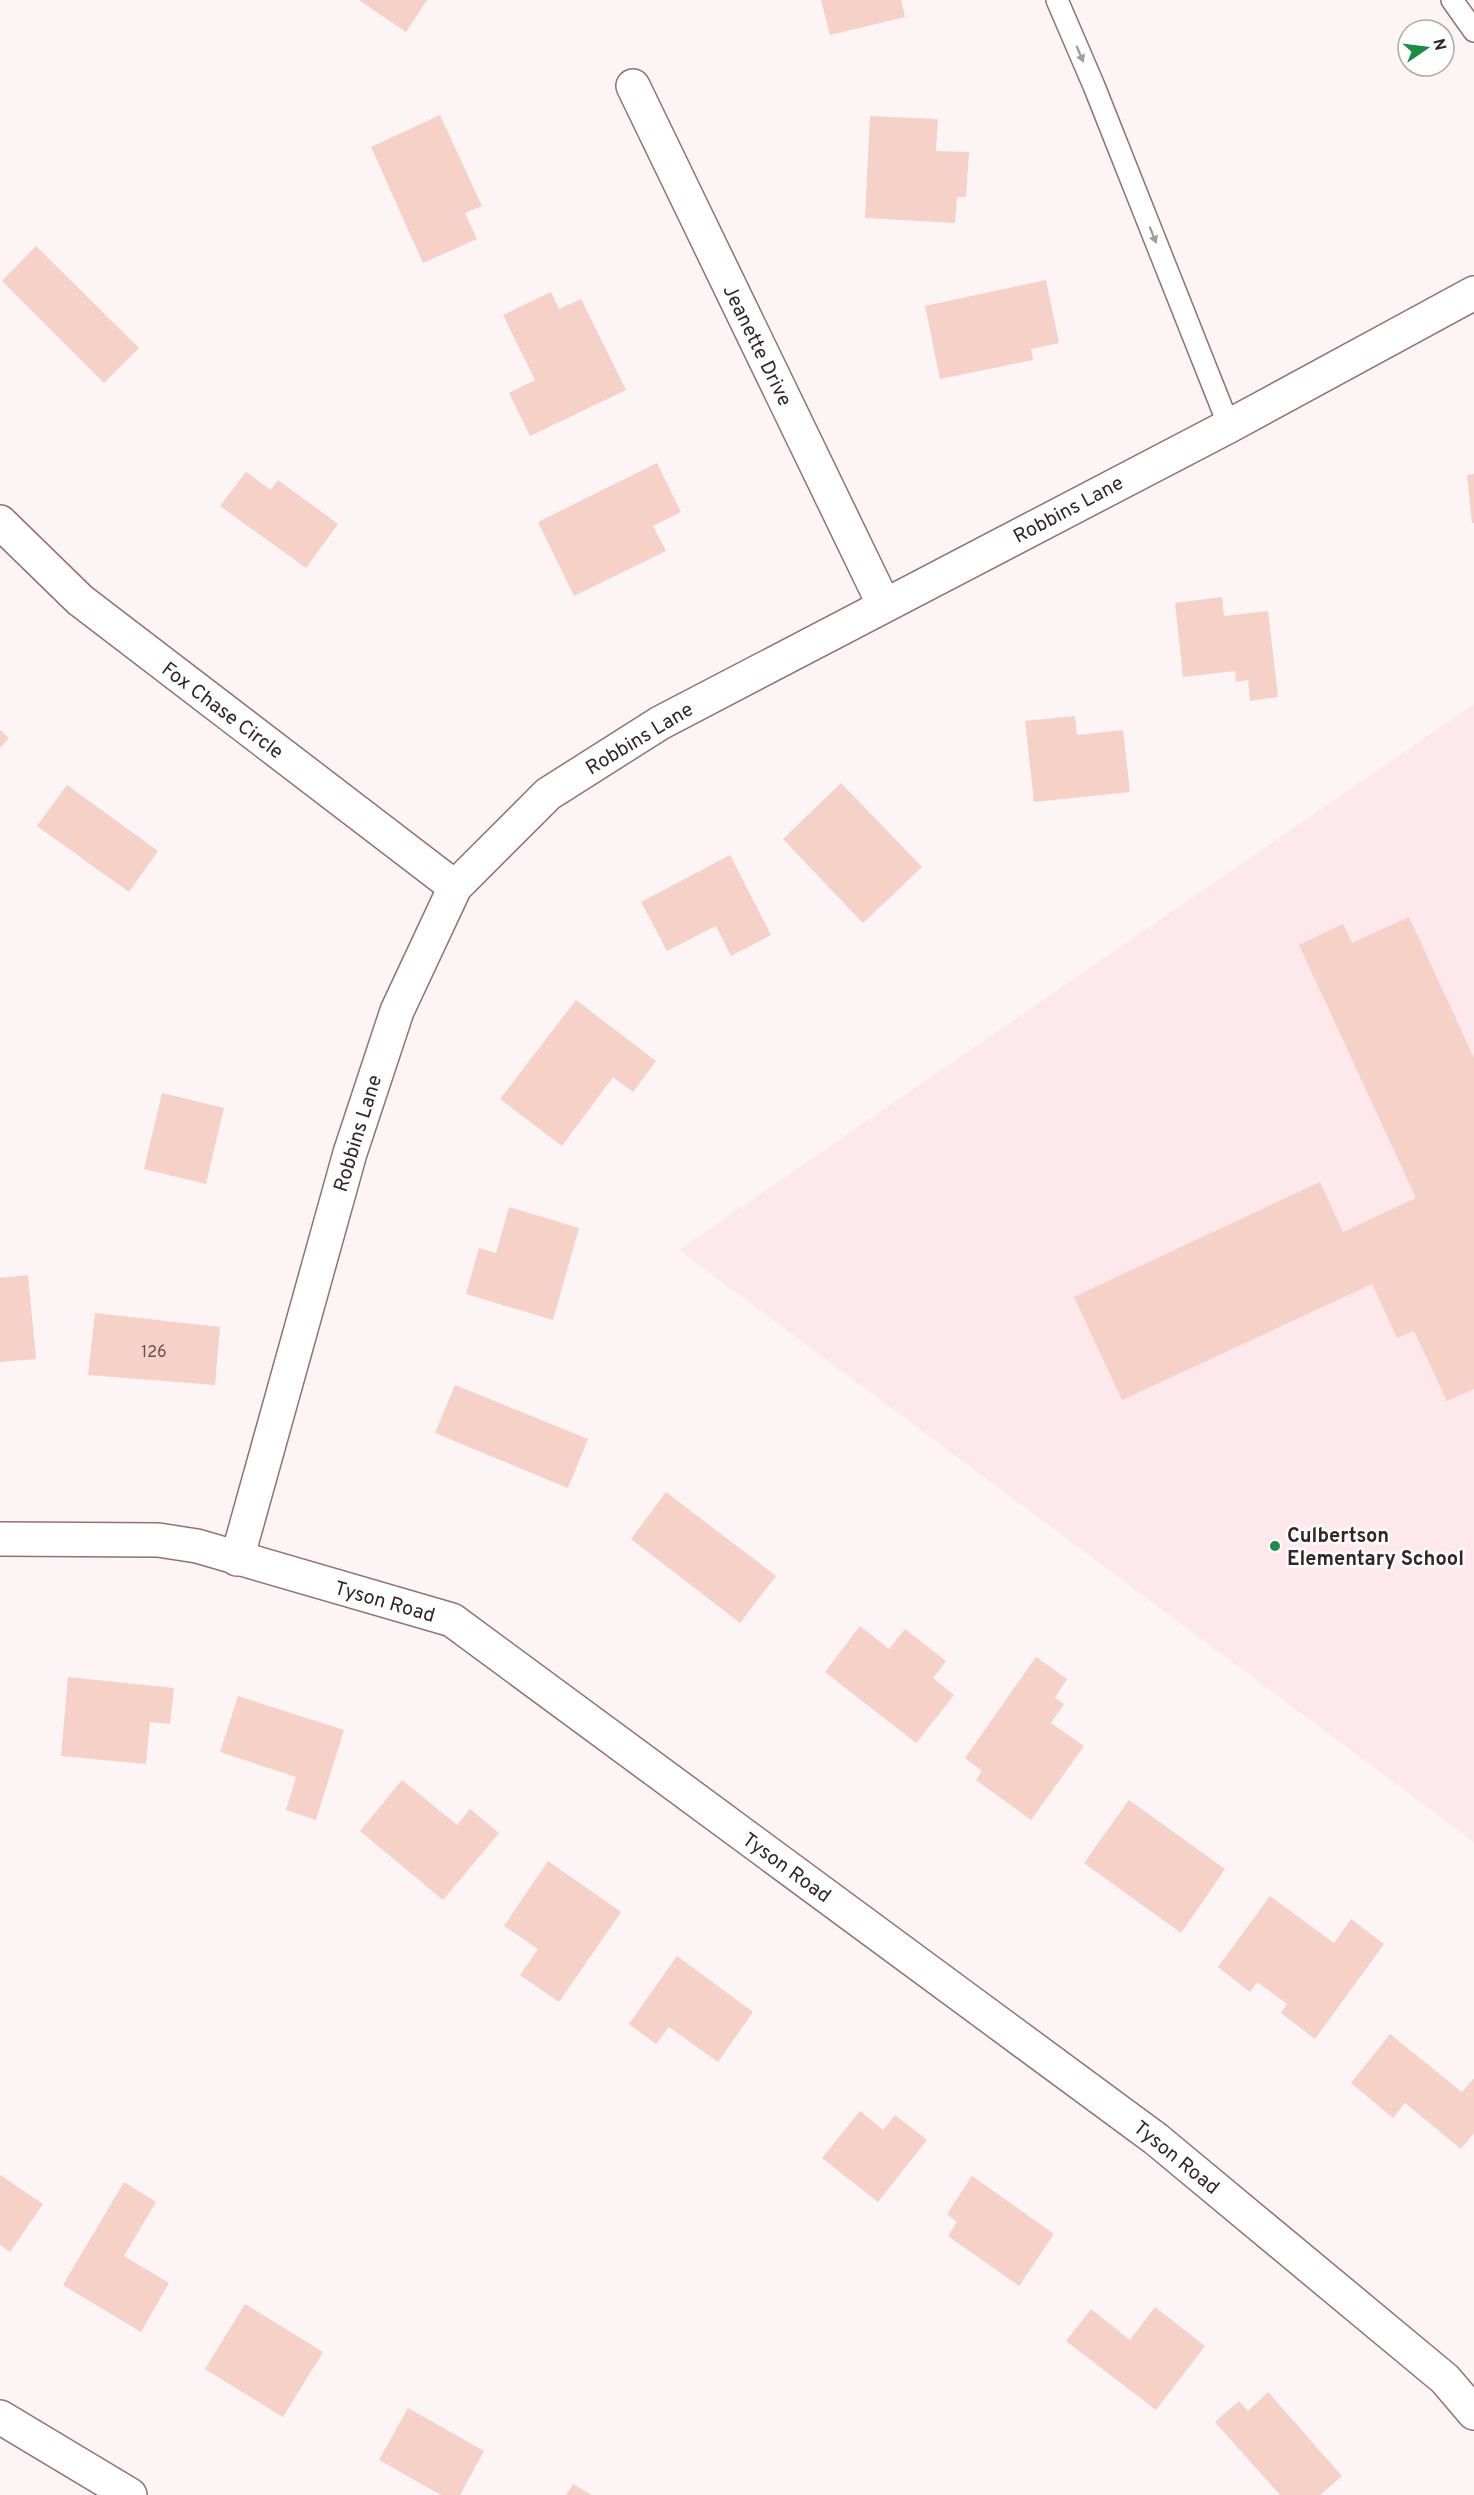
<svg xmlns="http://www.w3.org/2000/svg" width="1474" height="2495" font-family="Overpass,sans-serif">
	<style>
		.built { fill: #fde8ec }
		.building { fill: #f5d1c8 }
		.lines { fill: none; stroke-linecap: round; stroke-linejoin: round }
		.lane-casing { stroke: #936f76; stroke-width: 24 }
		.street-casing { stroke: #936f76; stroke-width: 36 }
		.lane { stroke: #fff; stroke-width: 21 }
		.street { stroke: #fff; stroke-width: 33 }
		.oneway { fill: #a49d9e }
		.poi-dot { fill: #1d8d46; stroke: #fff; stroke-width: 2 }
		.labels { text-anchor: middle; stroke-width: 5; stroke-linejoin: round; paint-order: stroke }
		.number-label { font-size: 16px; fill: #645050 }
		.street-label { font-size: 20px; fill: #342528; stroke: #fff }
		.poi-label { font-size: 20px; font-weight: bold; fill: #342528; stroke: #fff; text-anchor: start }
	</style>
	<rect width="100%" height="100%" fill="#fdf4f5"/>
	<!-- built -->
	<polygon class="built" points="1474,704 1474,1842 679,1250"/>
	<!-- building -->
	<g class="building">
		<polygon points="359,0 427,0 406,32"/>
		<polygon points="821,0 901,0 905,17 830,35"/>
		<polygon points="440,115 482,206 465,213 477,239 423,263 371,147"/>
		<polygon points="870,116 938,119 936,151 969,152 966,197 957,197 955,223 865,218"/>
		<polygon points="36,246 139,348 104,383 2,281"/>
		<polygon points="1046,280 1059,343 1031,349 1033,360 940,379 925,306"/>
		<polygon points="551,292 559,309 581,299 626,390 530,436 509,393 535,380 503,315"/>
		<polygon points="657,463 681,512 653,526 666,551 574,596 538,522"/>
		<polygon points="246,472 271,490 278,480 338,524 306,568 220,506"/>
		<polygon points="1474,474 1474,523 1472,523 1467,475"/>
		<polygon points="1222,597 1224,616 1268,611 1278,697 1250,701 1248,680 1236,682 1235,671 1183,677 1175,603"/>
		<polygon points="1075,716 1077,735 1123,730 1130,792 1034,802 1025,721"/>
		<polygon points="0,730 9,738 0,748"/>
		<polygon points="841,783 922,867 863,923 783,839"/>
		<polygon points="67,785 158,851 129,892 37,826"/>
		<polygon points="730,855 771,935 731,956 716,926 667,951 641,902"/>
		<polygon points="1409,917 1474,1058 1474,1389 1447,1401 1414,1331 1397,1338 1372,1284 1122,1400 1074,1297 1320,1182 1343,1232 1416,1198 1299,945 1343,924 1352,943"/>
		<polygon points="576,1000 656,1061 633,1092 613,1077 562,1146 500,1099"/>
		<polygon points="162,1093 224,1108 206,1184 144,1169"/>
		<polygon points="509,1207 579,1228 553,1320 466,1294 479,1248 496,1253"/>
		<polygon points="28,1275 36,1359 0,1362 0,1278"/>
		<polygon points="95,1313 220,1327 215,1385 88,1375"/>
		<polygon points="455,1385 588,1439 568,1488 435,1433"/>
		<polygon points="666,1492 776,1576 740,1623 631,1539"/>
		<polygon points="860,1626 889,1649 905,1629 946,1661 933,1678 954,1695 916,1743 825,1672"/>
		<polygon points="1036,1657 1067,1679 1055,1698 1064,1704 1051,1723 1084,1746 1031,1820 976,1780 982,1771 965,1758"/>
		<polygon points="68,1677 174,1688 170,1724 150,1722 146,1764 61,1756"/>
		<polygon points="238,1696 344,1730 316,1820 286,1810 296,1777 220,1752"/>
		<polygon points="402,1780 457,1825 470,1809 499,1833 443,1900 360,1831"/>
		<polygon points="1129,1800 1225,1869 1181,1933 1084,1863"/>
		<polygon points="548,1861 621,1912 559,2002 520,1975 538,1949 504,1926"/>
		<polygon points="1270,1896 1334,1943 1351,1919 1384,1944 1315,2039 1281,2013 1287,2004 1257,1982 1250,1992 1218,1967"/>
		<polygon points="677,1956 753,2012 718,2062 669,2027 656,2044 629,2024"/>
		<polygon points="1390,2034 1462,2092 1474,2078 1474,2133 1461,2149 1405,2103 1393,2118 1351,2083"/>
		<polygon points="860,2111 883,2130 895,2115 927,2140 878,2202 822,2158"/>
		<polygon points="0,2175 43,2204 10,2252 0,2245"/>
		<polygon points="972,2176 1054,2234 1019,2286 948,2236 957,2222 947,2214"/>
		<polygon points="124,2182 156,2202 124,2256 169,2283 141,2332 63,2285"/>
		<polygon points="245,2304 323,2352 283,2417 205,2369"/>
		<polygon points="1155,2307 1205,2346 1156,2410 1066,2341 1091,2309 1130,2340"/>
		<polygon points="1268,2392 1342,2476 1320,2495 1280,2495 1215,2422 1239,2401 1248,2411"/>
		<polygon points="408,2408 484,2451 460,2495 441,2495 379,2460"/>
		<polygon points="573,2484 592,2495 566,2495"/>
	</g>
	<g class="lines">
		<!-- lane casing -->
		<g class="lane-casing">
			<g id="lane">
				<polyline points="1057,0 1094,86 1229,426"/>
				<polyline points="1452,0 1474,31"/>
			</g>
		</g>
		<!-- street casing -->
		<g class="street-casing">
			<g id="street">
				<polyline points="633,86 884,605"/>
				<polyline points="0,522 80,600 455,887"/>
				<polyline points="0,1539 158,1540 197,1546 452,1620 1156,2139 1445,2379 1474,2413"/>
				<polyline points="237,1559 350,1153 397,1011 455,887 548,794 660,723 1229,426 1474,293"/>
				<polyline points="0,2417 130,2495"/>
			</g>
		</g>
		<!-- lane -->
		<use href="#lane" class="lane"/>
		<!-- street -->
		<use href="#street" class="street"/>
	</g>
	<!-- one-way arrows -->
	<defs><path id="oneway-solid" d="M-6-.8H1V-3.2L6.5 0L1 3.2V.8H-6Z" transform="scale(1.5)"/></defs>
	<g class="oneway">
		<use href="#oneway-solid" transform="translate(1080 54) rotate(67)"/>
		<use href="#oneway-solid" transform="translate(1153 235) rotate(68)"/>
	</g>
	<!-- markers -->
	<circle class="poi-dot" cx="1275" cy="1546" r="6"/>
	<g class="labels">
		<!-- number labels -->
		<g class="number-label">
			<text x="154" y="1357">126</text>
		</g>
		<!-- street labels -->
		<g class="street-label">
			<text transform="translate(758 345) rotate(64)" y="7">Jeanette Drive</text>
			<text transform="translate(1068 509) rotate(-28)" y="7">Robbins Lane</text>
			<text transform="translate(223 710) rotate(37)" y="7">Fox Chase Circle</text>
			<text transform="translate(639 738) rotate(-31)" y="7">Robbins Lane</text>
			<text transform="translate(357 1133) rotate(-73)" y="7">Robbins Lane</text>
			<text transform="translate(385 1601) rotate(16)" y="7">Tyson Road</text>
			<text transform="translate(787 1867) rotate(36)" y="7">Tyson Road</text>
			<text transform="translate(1177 2157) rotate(39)" y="7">Tyson Road</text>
		</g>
		<!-- poi labels -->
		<g class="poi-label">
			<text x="1287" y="1542">Culbertson<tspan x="1287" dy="23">Elementary School</tspan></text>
		</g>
	</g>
	<!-- north arrow -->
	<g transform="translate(1426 48) rotate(76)"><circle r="28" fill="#ffffff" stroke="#aea8a9" stroke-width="1.5"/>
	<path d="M0-4.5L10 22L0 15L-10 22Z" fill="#1d8d46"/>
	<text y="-9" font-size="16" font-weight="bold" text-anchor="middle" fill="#342528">N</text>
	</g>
</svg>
